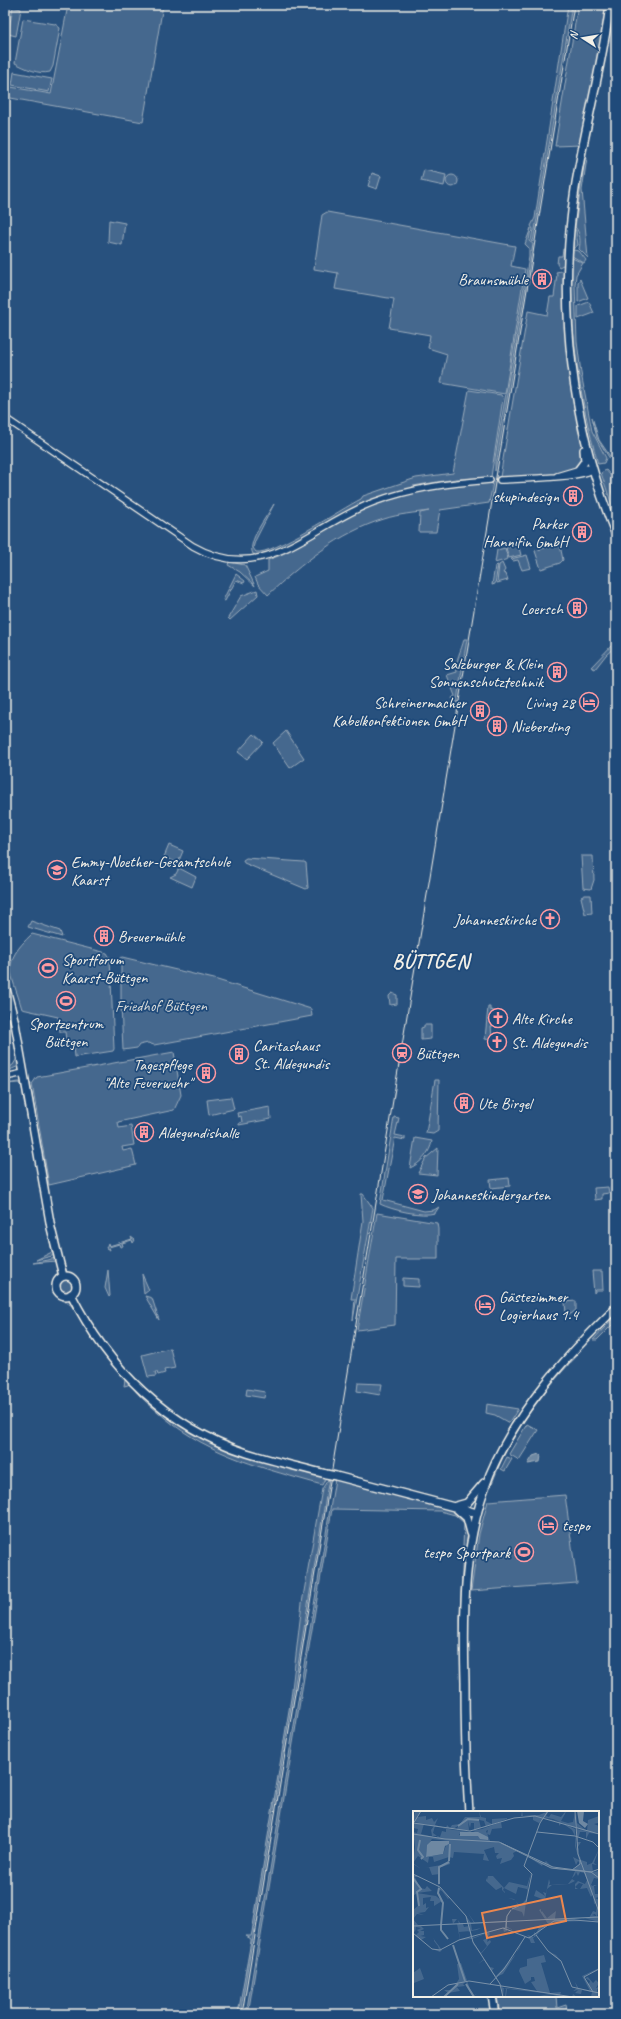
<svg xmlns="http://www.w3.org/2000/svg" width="621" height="2019" font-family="Caveat,sans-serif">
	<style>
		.green { fill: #45688e; stroke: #9cacbb }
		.water { fill: #6e88a2; stroke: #a4b2be }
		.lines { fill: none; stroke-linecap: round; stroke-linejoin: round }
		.minor-casing { stroke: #f4f1e8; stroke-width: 8 }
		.major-casing { stroke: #f4f1e8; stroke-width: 10 }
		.minor { stroke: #1f4a7a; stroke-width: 5.5 }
		.major { stroke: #1f4a7a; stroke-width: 7 }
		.rail { stroke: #f4f1e8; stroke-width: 1 }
		.major-bridge-casing { stroke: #f4f1e8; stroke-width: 10; stroke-linecap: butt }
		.major-bridge { stroke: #1f4a7a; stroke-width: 7 }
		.labels { text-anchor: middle; stroke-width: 3.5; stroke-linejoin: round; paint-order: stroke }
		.poi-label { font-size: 16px; fill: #f4f1e8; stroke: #1f4a7a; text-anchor: start }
		.park-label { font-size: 16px; fill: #dadcda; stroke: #1f4a7a }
		.district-label { font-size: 20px; font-weight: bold; letter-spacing: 1px; fill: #f4f1e8; stroke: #1f4a7a }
		.inset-river { fill: none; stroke: #6e88a2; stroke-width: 2 }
		.inset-road { fill: none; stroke: #7a91a8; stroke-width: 1 }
		.view { fill: #ec874e; fill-opacity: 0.15; stroke: #ec874e; stroke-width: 2 }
		.inset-edge { fill: none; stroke: #f4f1e8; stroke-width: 2 }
	</style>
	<rect width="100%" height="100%" fill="#28517e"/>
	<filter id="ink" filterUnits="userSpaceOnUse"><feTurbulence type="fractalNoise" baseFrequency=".025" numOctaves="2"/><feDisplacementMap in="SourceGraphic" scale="8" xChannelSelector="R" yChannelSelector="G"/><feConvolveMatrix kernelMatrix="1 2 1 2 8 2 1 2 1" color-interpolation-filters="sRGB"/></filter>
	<g filter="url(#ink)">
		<!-- green -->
		<g class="green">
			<polygon points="68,5 163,5 143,122 5,97 5,86 51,94"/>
			<polygon points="568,5 572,5 533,242 531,241 533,229 531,226 535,218"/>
			<polygon points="578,5 608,5 602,44 581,145 555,146"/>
			<polygon points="13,7 21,9 16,36 8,34"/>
			<path d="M 23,19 L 55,24 L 60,28 L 53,66 L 50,72 C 39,75 25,68 15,63 Z"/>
			<polygon points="14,72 52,79 49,92 12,85"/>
			<path d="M 585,158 L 587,158 L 582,190 L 588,258 L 579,249 C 581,242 580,232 575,227 Z"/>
			<polygon points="424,170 446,175 444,186 421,181"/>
			<polygon points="372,173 381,176 377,189 368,186"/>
			<circle cx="452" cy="181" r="6"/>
			<polygon points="327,212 515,246 511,266 525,269 505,394 441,383 447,354 428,348 430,335 389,328 394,299 335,289 338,273 314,269 322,215"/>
			<polygon points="109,220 125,223 122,245 108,242"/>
			<polygon points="531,228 529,241 533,244 495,471 495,458 529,257 529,248 525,244"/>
			<polygon points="574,230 576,230 578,245 573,249"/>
			<polygon points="563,249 566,250 565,264 559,267 557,264 558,256 562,256"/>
			<polygon points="573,250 579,251 586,260 584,263 572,256"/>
			<path d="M 572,258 L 583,263 L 576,275 L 575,285 L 577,342 L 581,373 L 592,431 L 606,458 L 604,463 L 598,464 C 579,396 569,328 572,258 Z"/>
			<path d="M 561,271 L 564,272 L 578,430 C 580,438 586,452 583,461 C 575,480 516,476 500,477 L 528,311 L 547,315 L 550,297 L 554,297 L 557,274 L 556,272 Z"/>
			<polygon points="580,279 588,298 578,302 578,282"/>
			<polygon points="589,302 594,313 578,319 578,306"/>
			<path d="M 469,390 L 501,395 L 503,398 L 491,477 L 456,479 L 413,486 L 412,488 L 393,493 L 278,550 L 256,556 L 253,554 C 246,542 268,515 274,504 L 255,541 L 253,548 L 256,552 C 273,555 341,509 361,499 L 363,496 L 416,478 L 453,473 Z"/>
			<polygon points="592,417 599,440 614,462 615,470 613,487 616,504 612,491 613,464 597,438"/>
			<path d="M 606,470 L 611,476 C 609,494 616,502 616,517 L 601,473 Z"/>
			<path d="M 493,483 L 489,503 L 440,510 L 436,532 L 419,532 L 420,513 L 429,511 C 414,513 399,514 384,519 C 340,532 301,564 268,595 L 258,584 L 255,577 L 268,571 L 268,560 C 298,550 323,528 351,514 C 396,492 444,487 493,483 Z"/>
			<polygon points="518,544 521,555 509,558 506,548"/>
			<polygon points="557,544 560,545 563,560 560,563 541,569 535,551"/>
			<polygon points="505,548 508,559 495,563 497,550"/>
			<polygon points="527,555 531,568 522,570 518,560 513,561 511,559"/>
			<polygon points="229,562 245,565 255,586 240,572 228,565"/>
			<polygon points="502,563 505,570 503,573 506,574 508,580 497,583 499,565"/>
			<polygon points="498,565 495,584 492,585 495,566"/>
			<polygon points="236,574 245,581 244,583 236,580 225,601 223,600"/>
			<polygon points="257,590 258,595 230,620 228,618 241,596"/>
			<path d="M 464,639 L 467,639 L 456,706 L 452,698 L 455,696 L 447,675 L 457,672 C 454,661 462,650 464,639 Z"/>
			<polygon points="616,641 616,646 606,655 595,669 591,667"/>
			<polygon points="286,731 304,758 290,768 273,743"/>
			<polygon points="254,734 263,742 247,759 238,752"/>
			<polygon points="169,845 183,851 178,863 164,857"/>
			<polygon points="581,856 593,856 594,880 591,889 583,888"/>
			<polygon points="246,858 304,862 306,863 308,888 306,889 244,863 243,860"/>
			<polygon points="179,868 196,877 192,887 170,877 176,874"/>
			<polygon points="585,895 591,895 592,913 585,914 581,897"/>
			<polygon points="31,921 60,931 62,937 28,927"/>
			<path d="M 32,934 L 107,953 L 110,958 L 114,1049 L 113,1051 L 75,1057 L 74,1046 L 67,1047 L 65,1032 L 60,1032 L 58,1017 L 22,1009 C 11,971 0,964 32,934 Z"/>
			<polygon points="122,957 214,979 311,1009 312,1016 154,1045 148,1043 139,1045 137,1048 123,1050 121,1004 121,960 117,960"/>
			<polygon points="392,993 397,995 397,1004 390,1005 389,996"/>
			<polygon points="8,1001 19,1066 5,1072 5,1070 13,1065 16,1060 15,1044"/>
			<polygon points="488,1007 490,1007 490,1010 494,1011 493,1026 491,1026 492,1040 485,1039"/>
			<polygon points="424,1025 431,1025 431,1039 421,1040 421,1028 424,1027"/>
			<polygon points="174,1052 181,1095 174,1110 118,1122 119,1128 131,1126 134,1145 122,1147 123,1151 132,1149 136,1165 49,1185 32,1084 37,1077"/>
			<polygon points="435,1080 439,1080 438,1131 433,1134 426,1133"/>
			<polygon points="19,1082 23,1083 56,1255 36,1260 52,1252 22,1088 20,1083 5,1084"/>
			<polygon points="30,1083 53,1218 58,1244 67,1272 62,1262 52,1219"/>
			<polygon points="231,1097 234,1109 209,1115 207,1100"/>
			<polygon points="270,1107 271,1119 239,1125 239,1123 242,1122 241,1116 238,1117 237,1113"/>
			<path d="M 394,1117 L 399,1118 L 395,1135 L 405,1137 L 405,1140 L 395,1138 L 383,1200 L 424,1211 L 434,1210 L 439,1207 L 435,1213 C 422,1217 392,1210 380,1204 Z"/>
			<path d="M 415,1138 L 432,1141 C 430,1153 421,1163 410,1168 Z"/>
			<polygon points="438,1148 437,1175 418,1173 426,1158"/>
			<polygon points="509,1178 510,1186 491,1188 490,1180"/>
			<polygon points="608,1187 609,1193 602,1194 602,1199 595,1200 594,1188"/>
			<polygon points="611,1187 616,1187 616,1210 613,1210"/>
			<polygon points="361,1194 363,1194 373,1208 353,1320 355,1299 351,1299 363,1221"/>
			<polygon points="377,1213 437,1223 438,1229 438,1259 396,1259 395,1325 357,1330"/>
			<polygon points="131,1237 135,1240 133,1243 132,1240 122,1243 123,1246 120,1247 119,1244 109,1247 110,1250 106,1248 108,1243 109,1246 132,1239"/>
			<polygon points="56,1258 59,1272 54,1283 56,1293 69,1300 74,1305 130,1383 128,1385 124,1386 125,1380 101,1351 71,1305 57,1297 51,1287 58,1271 56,1261 33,1263"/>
			<polygon points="108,1270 110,1296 109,1297 105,1288"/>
			<polygon points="592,1271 602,1271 603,1290 596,1290 594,1293"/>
			<polygon points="142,1274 149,1290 144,1294"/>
			<polygon points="403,1278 419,1279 419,1287 403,1286"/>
			<circle cx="66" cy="1286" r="8"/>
			<polygon points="145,1296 152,1298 159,1320"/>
			<polygon points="576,1301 576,1310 571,1314 566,1314 565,1302"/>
			<polygon points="616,1315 616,1321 597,1340 593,1340"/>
			<polygon points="170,1348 175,1368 164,1370 165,1373 158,1375 157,1372 155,1372 156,1376 148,1377 142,1355"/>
			<path d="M 577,1356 C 548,1385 524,1418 504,1454 C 500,1463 486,1500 482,1504 C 504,1447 532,1403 572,1358 Z"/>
			<polygon points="358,1383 382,1384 380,1395 357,1391"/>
			<path d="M 135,1388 L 199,1435 L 326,1477 L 322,1485 C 266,1469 211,1456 165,1418 C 154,1408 143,1401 134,1389 Z"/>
			<polygon points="247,1389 265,1392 264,1398 246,1395"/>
			<polygon points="487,1404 518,1409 509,1423 495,1415 486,1413"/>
			<polygon points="527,1424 538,1430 519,1460 509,1454"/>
			<polygon points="507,1457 512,1459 505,1471 501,1469"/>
			<polygon points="329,1478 240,2014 238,2014 251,1941 251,1939 246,1936 251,1936 252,1932 291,1698 302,1603 322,1489"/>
			<polygon points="335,1479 453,1509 462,1515 469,1529 463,1579 467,1812 465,1812 464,1793 460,1617 464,1523 455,1515 440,1511 332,1509 248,2014 246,2014"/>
			<polygon points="565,1495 577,1583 471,1591 479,1534 488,1501"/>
			<polygon points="497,1996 556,1996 557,2008 566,2005 568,2014 500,2014"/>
		</g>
		<!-- water -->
		<polygon class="water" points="539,1454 541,1456 540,1462 528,1464 533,1456"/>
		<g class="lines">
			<!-- minor casing -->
			<g class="minor-casing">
				<g id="minor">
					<path d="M 5,418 L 193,546 C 264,587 311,525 374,502 C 412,488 450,483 490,480"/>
					<path d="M 500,480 C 515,479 586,478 593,469 L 584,468 L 557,476"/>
					<polyline points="5,1077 24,1073"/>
				</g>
			</g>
			<!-- major casing -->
			<g class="major-casing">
				<g id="major">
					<path d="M 610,5 C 602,67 585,127 575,189 C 557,306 571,425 616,535"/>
					<polyline points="579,469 585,461 584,450"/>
					<polyline points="5,985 15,1023 51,1228 63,1276"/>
					<circle cx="66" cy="1286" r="10"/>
					<path d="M 71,1294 C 108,1368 167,1427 247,1453 C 272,1461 300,1467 326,1474"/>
					<polyline points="336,1476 477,1513"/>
					<polyline points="456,1506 467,1503 484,1483"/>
					<polyline points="457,1509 467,1518 471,1533"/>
					<path d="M 469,1812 C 466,1769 465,1725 465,1682 C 463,1611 463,1541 490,1474 C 517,1410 567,1355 616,1308"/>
					<polyline points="492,1996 495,2014"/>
				</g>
			</g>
			<!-- minor -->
			<use href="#minor" class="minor"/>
			<!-- major -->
			<use href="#major" class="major"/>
			<!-- rail -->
			<polyline class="rail" points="242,2014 574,5"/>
			<!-- major-bridge casing -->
			<g class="major-bridge-casing">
				<polyline id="major-bridge" points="326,1474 336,1476"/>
			</g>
			<!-- major-bridge -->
			<use href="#major-bridge" class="major-bridge"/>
		</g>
	</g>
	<!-- icons -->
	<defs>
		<g id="building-ring" transform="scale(1)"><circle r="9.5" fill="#1f4a7a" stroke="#ff9aa2" stroke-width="1.5"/><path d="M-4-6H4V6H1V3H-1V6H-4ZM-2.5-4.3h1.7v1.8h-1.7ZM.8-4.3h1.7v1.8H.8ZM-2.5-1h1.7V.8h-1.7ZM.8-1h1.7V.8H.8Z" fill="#ff9aa2"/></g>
		<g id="hotel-ring" transform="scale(1)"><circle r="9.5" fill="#1f4a7a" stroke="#ff9aa2" stroke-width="1.5"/><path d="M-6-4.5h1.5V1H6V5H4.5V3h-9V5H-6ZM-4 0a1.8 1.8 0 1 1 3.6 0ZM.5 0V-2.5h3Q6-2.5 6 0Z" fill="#ff9aa2"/></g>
		<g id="school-ring" transform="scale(1)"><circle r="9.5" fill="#1f4a7a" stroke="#ff9aa2" stroke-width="1.5"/><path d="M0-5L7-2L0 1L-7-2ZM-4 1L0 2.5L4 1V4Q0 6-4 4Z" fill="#ff9aa2"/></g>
		<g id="church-ring" transform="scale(1)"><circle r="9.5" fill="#1f4a7a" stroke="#ff9aa2" stroke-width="1.5"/><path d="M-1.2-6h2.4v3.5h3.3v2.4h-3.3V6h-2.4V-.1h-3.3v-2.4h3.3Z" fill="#ff9aa2"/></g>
		<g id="stadium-ring" transform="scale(1)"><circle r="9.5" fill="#1f4a7a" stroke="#ff9aa2" stroke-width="1.5"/><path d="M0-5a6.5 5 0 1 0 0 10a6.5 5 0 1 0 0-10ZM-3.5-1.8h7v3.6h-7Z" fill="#ff9aa2"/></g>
		<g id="station-ring" transform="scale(1)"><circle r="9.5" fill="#1f4a7a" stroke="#ff9aa2" stroke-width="1.5"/><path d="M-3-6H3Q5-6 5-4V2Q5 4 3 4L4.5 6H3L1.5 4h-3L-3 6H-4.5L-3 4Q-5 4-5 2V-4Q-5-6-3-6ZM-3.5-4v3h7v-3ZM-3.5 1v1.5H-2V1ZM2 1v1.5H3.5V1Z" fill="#ff9aa2"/></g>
	</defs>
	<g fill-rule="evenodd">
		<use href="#building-ring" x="542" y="279"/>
		<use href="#building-ring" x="573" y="496"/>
		<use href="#building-ring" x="582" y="532"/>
		<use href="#building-ring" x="577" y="608"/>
		<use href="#building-ring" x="557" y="672"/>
		<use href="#hotel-ring" x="589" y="702"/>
		<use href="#building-ring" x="480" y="711"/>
		<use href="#building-ring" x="497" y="726"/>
		<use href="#school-ring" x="57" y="870"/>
		<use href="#church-ring" x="550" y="919"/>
		<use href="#building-ring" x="104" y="936"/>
		<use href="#stadium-ring" x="48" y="968"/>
		<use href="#stadium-ring" x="66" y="1001"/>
		<use href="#church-ring" x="498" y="1018"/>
		<use href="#church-ring" x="497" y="1042"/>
		<use href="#station-ring" x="402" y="1053"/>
		<use href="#building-ring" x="239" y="1054"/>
		<use href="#building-ring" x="206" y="1073"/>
		<use href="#building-ring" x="464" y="1103"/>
		<use href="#building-ring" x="144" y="1132"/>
		<use href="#school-ring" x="418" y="1194"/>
		<use href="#hotel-ring" x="485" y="1305"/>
		<use href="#hotel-ring" x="548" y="1525"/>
		<use href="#stadium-ring" x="524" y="1552"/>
	</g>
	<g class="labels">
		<!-- poi labels -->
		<g class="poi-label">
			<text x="528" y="285" text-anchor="end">Braunsmühle</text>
			<text x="559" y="502" text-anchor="end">skupindesign</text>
			<text x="568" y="529" text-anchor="end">Parker<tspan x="568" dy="18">Hannifin GmbH</tspan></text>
			<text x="563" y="614" text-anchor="end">Loersch</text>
			<text x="543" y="669" text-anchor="end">Salzburger &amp; Klein<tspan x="543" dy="18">Sonnenschutztechnik</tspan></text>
			<text x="466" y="708" text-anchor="end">Schreinermacher<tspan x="466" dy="18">Kabelkonfektionen GmbH</tspan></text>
			<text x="575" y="708" text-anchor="end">Living 28</text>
			<text x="511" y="732">Nieberding</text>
			<text x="71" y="867">Emmy-Noether-Gesamtschule<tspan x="71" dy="18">Kaarst</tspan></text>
			<text x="536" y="925" text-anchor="end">Johanneskirche</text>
			<text x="118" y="942">Breuermühle</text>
			<text x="62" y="965">Sportforum<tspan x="62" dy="18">Kaarst-Büttgen</tspan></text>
			<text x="512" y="1024">Alte Kirche</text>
			<text x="66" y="1029" text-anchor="middle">Sportzentrum<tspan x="66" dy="18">Büttgen</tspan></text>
			<text x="511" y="1048">St. Aldegundis</text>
			<text x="253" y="1051">Caritashaus<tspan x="253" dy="18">St. Aldegundis</tspan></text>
			<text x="416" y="1059">Büttgen</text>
			<text x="192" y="1070" text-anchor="end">Tagespflege<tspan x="192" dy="18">"Alte Feuerwehr"</tspan></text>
			<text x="478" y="1109">Ute Birgel</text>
			<text x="158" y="1138">Aldegundishalle</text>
			<text x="432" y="1200">Johanneskindergarten</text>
			<text x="499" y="1302">Gästezimmer<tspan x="499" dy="18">Logierhaus 1.4</tspan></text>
			<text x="562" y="1531">tespo</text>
			<text x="510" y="1558" text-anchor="end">tespo Sportpark</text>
		</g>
		<!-- park labels -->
		<g class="park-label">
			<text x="161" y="1011">Friedhof Büttgen</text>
		</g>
		<!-- district labels -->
		<g class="district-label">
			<text x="431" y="968">BÜTTGEN</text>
		</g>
	</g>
	<!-- overview -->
	<g transform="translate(413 1811)">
		<rect width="186" height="186" fill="#28517e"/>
		<path d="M 2,0 L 8,0 L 4,6 L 13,5 L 13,9 L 19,7 L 21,11 L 25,7 L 22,14 L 33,17 L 34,14 L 37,17 L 39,14 L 47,13 L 52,6 L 67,6 L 66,0 L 68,6 L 73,7 L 73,10 L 79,13 L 79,8 L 94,7 L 94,8 L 69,17 L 73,16 L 71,10 L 66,9 L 68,17 L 61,19 L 61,12 L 58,12 L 57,17 L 55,10 L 56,19 L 44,19 L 45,15 L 40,18 L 21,15 L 41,19 L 55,20 L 69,18 L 88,11 L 89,17 L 79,18 L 77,24 L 74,23 L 75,19 L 73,20 L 77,30 L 89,32 L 114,44 L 104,40 L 100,42 L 101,45 L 98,49 L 87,53 L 89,47 L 84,48 L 83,45 L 86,42 L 82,42 L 81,36 L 71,39 L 76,50 L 70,49 L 71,43 L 41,41 L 40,47 L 36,46 L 37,53 L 26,57 L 27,63 L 26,76 L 32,82 L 36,87 L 35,88 L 29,80 L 25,78 L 27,63 L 19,64 L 16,56 L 11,57 L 34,53 L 36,46 L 21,51 L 20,46 L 16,46 L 15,52 L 5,45 L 0,52 L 8,58 L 0,53 L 2,36 L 0,21 L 4,22 L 5,18 L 0,17 L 0,12 L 6,12 L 0,11 ZM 11,13 L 21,15 L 18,19 L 19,25 L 24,25 L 25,27 L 8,23 ZM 22,15 L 33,18 L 33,21 L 29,20 L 27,26 L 24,25 L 20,22 ZM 60,20 L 69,24 L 46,24 L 48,21 ZM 19,28 L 36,30 L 36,33 L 33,34 L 30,43 L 13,46 L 14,35 ZM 109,0 L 110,5 L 118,4 L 126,4 L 136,0 L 133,5 L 136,6 L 138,3 L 148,6 L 152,1 L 150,0 L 153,0 L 152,3 L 148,10 L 155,12 L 160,11 L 162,1 L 162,17 L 140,8 L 128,6 L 140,9 L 147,11 L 162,18 L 163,34 L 167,50 L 168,50 L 166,43 L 164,35 L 164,18 L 186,23 L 176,22 L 173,28 L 173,21 L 167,21 L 164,31 L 168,31 L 165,36 L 166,42 L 168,49 L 174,51 L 174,54 L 179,52 L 186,38 L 181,52 L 184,54 L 179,53 L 180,61 L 186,60 L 186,68 L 181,67 L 178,74 L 180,75 L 181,74 L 184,75 L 181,75 L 182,83 L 186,83 L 186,86 L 182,87 L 186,89 L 186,103 L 185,101 L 184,106 L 182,103 L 179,104 L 186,106 L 186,111 L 171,107 L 154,109 L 162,109 L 173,110 L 140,111 L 130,117 L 123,125 L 135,140 L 143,144 L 148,150 L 147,150 L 135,140 L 123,125 L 120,127 L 122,132 L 118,132 L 116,127 L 111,127 L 106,138 L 103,142 L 111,127 L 116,126 L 114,124 L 121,126 L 121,121 L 123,123 L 127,114 L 130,116 L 135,113 L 126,99 L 128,98 L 128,101 L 129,100 L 131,100 L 129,100 L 134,107 L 143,100 L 142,108 L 176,107 L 180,100 L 183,101 L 184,95 L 183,92 L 181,93 L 180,83 L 178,86 L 174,77 L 167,78 L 170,73 L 166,72 L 162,76 L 165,78 L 162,78 L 162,73 L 165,70 L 172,73 L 174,69 L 171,62 L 167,61 L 165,65 L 163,61 L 162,64 L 159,67 L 162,60 L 141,58 L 130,53 L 129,55 L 114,45 L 131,52 L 133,50 L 140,57 L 160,59 L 167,52 L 165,50 L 163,54 L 160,46 L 166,49 L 162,35 L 162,25 L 159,19 L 149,12 L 147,14 L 148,12 L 146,15 L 146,11 L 131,7 L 126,12 L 120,9 L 120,5 L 127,5 L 108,5 ZM 163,0 L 164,12 L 174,20 L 175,9 L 186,5 L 185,12 L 181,13 L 186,15 L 186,22 L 176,21 L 163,17 ZM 118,62 L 118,63 L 115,76 L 111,106 L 109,101 L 99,98 L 94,105 L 93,115 L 100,119 L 94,117 L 94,120 L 91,121 L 90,117 L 75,121 L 77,123 L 74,127 L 72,123 L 59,128 L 61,133 L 68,142 L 74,135 L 70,129 L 75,127 L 74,131 L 77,129 L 78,131 L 68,143 L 77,156 L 81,157 L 79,160 L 83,165 L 103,143 L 90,163 L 83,166 L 90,177 L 124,180 L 118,171 L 122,170 L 121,166 L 118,166 L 118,169 L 112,173 L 106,160 L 107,157 L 114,155 L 114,148 L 131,144 L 133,151 L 128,152 L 137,182 L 148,181 L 147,184 L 159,186 L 160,183 L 164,186 L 147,186 L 140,184 L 121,186 L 137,183 L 94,178 L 93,186 L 92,186 L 93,178 L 91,177 L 90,186 L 88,174 L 83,165 L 80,168 L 82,166 L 71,149 L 65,153 L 71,148 L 60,133 L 59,128 L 47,129 L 44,113 L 36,113 L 40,113 L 39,108 L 44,108 L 40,113 L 46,113 L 45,109 L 47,112 L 54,112 L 53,108 L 56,112 L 51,102 L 58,112 L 61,112 L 55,102 L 62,112 L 92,110 L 94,104 L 98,98 L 106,95 L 102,89 L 95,87 L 101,88 L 103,83 L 91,77 L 90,79 L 92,81 L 91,82 L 91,81 L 89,79 L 89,76 L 83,79 L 73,70 L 73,67 L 74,69 L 75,65 L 80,65 L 91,77 L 96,71 L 114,75 ZM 105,76 L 114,78 L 114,87 L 107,95 L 101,88 L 103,83 L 107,84 L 103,83 ZM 92,111 L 92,116 L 59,127 L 58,120 L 64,119 L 68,117 L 59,119 L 58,113 ZM 50,113 L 56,113 L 58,127 L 47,128 L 46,121 L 57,120 L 56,115 L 51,116 ZM 0,63 L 5,66 L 2,66 L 7,77 L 12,78 L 14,75 L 19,80 L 4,82 L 23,85 L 29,90 L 21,95 L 21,90 L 17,90 L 18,86 L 10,87 L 10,94 L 13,92 L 13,97 L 16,96 L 12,101 L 5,102 L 11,104 L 4,103 L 0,108 L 5,114 L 1,115 L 8,115 L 11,118 L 7,120 L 11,120 L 11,124 L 7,125 L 13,126 L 8,129 L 19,138 L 26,139 L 25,135 L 24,134 L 21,130 L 21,128 L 20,127 L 29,139 L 27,141 L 19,138 L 0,123 L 3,124 L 6,121 L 4,119 L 8,117 L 3,116 L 2,121 L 0,119 L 0,99 L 6,94 L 4,82 L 0,85 ZM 136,68 L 137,72 L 136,74 L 155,73 L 159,68 L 162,70 L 156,73 L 145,74 L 145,79 L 145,74 L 139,74 L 134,78 L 132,89 L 121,85 L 123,79 L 132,85 L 130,81 L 133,82 ZM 48,152 L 57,178 L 61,184 L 64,183 L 61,185 L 57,181 L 53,171 L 50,173 L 52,175 L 44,176 L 47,180 L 35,182 L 34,184 L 31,186 L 35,182 L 31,179 L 39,179 L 46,168 L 44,153 ZM 7,157 L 11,168 L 1,172 L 0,162 ZM 186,157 L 185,159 L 173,164 L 171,167 L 176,173 L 177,170 L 172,167 L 175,166 L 180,172 L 183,169 L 186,172 L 183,177 L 186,176 L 184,179 L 185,186 L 178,186 L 179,181 L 169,179 L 168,183 L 162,182 L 165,179 L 160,180 L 164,177 L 162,171 L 166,178 L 177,180 L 169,165 Z" fill="#45688e" fill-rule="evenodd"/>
		<path d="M 164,0 L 171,0 L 170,10 L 175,13 L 172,17 L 166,12 ZM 47,21 L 65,21 L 75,26 L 75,29 L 67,28 L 65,25 L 47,25 ZM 18,30 L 36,30 L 36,33 L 32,35 L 30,43 L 13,46 L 14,34 Z" fill="#6e88a2"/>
		<path class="inset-river" d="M 45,15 L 55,8 L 66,9M 7,29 L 5,39 L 10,46 L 8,48M 36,50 L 37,33M 0,67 L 8,78 L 4,81 L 6,95M 26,73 L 26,56 L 36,51M 26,77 L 25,82 L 30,92 L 28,114M 28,114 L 28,119 L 35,128M 40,134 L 52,170M 53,173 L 61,186M 31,186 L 45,173"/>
		<path class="inset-road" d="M 162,0 L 165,43 L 186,101M 0,12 L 57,20 L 101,7 L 122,5 L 186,23M 0,13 L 8,0M 124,21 L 162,25 L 180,31 L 186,37M 0,23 L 32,28 L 86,31 L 140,56 L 178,61 L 186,58M 88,32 L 138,57 L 178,61 L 186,67M 159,59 L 167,53 L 167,49M 0,63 L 27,76 L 53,105 L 60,131 L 87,173 L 90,186M 113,91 L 119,63 L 111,55 L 127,12 L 135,0M 99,98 L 112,92M 0,115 L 186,106M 93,117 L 94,105 L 98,99M 0,122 L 19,138 L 27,139M 123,124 L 135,140 L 148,150 L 159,176 L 186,182M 27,139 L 46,129 L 90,117 L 116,127 L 141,110 L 161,109 L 186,111M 77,173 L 91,158 L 112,126M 180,181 L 171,166 L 186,158M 18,186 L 35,174 L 56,170 L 160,186"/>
		<path class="view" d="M 148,85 L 153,110 L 74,127 L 69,102 Z"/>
		<rect width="186" height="186" class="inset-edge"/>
	</g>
	<!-- margin -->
	<rect width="621" height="2019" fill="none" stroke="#1f4a7a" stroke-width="20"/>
	<rect x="10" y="10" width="601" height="1999" fill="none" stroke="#f4f1e8" stroke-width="1.5" filter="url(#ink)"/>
	<!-- north arrow -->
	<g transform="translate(583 38) rotate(282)" stroke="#1f4a7a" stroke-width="3" paint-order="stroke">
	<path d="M0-3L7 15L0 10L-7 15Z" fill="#f4f1e8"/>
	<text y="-6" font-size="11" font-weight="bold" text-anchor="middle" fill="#f4f1e8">N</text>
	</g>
</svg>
